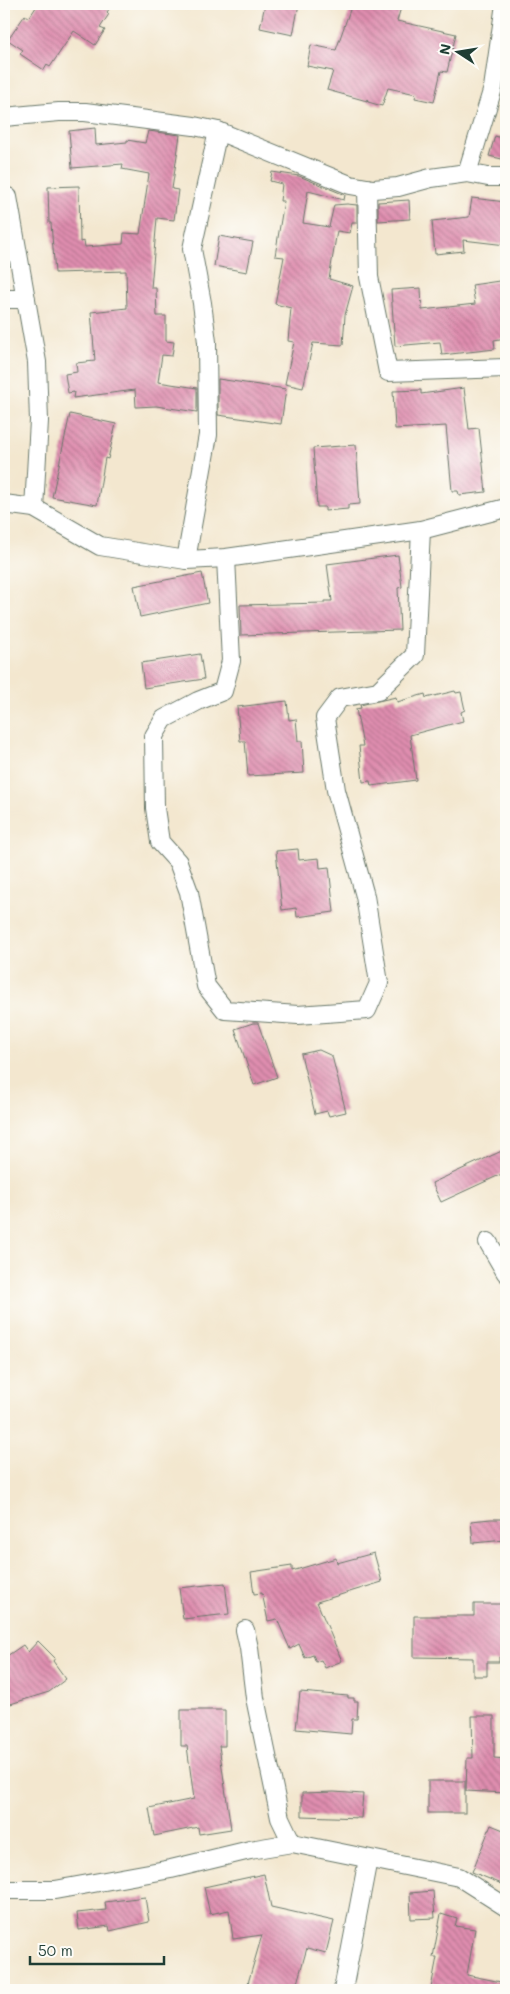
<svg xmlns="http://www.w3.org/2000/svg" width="510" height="1994" font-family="Mali,sans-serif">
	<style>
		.building { fill: url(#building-back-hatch) }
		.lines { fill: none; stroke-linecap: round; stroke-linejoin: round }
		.minor-casing { stroke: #69786a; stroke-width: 20 }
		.minor { stroke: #fff; stroke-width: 18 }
	</style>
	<defs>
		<pattern id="building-back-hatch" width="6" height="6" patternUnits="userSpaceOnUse" patternTransform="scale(1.25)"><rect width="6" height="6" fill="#df8daf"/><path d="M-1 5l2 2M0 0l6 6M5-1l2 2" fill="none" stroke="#b4748f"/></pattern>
	</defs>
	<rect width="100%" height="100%" fill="#fdfcf7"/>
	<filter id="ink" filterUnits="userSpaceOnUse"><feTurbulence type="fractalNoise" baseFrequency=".02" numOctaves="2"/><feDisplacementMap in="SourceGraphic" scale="10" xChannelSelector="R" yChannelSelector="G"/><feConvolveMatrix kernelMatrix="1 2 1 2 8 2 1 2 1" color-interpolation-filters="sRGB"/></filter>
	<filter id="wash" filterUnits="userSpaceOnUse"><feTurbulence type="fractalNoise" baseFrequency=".0096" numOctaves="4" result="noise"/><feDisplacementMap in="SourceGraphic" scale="20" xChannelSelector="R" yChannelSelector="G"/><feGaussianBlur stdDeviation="1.12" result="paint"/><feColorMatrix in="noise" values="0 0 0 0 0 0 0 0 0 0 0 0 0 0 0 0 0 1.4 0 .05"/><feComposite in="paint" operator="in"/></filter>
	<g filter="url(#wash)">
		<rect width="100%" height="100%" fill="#f3e7cf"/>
		<g id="blocks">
			<!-- building -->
			<g class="building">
				<polygon points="38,4 113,4 107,12 109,14 100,28 105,30 95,45 74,31 50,67 47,65 44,70 20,54 23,50 8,40 25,15 29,18"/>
				<polygon points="265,4 299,4 293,35 260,28"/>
				<polygon points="352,4 402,4 397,21 456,34 447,72 441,71 434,102 415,98 416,94 388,88 382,106 368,102 367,99 367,101 327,90 333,71 307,66 311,45 336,50"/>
				<polygon points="95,128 96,145 127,142 127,140 145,143 148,131 180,135 172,189 178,190 174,220 157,218 151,288 156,288 157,316 166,316 166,341 174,342 172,356 162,355 158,382 197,388 197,412 156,406 136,407 135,390 73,398 74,392 68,393 65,374 77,372 76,363 95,361 91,312 127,308 126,271 55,273 51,223 49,223 48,187 79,186 80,242 84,241 85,247 123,244 124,233 140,234 149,174 122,169 123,164 72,168 69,131"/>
				<polygon points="495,136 506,139 506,160 489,156"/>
				<polygon points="272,172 299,176 345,195 344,200 308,191 303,223 329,227 334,205 347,204 357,205 357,223 352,223 350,233 337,231 329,279 353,286 345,315 343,345 313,343 303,388 285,384 294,342 288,341 291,308 275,304 284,257 275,256 284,201 280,201 282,184 270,181"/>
				<polygon points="472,198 506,202 506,245 463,240 464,251 435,254 432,221 469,217"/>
				<polygon points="409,200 410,219 378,221 378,202"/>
				<polygon points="219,236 253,242 247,272 214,266"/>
				<polygon points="506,280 506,338 494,340 495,349 442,355 440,342 395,346 391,290 421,288 422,310 475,304 472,285"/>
				<polygon points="218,379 286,389 281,424 218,415"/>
				<polygon points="464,388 469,429 479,428 486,492 459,495 458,491 452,491 446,426 395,429 393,391 421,390 421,394"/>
				<polygon points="70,414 116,424 108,459 105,458 97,505 52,497"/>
				<polygon points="356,445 360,504 348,505 348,509 325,511 325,507 317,507 313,448"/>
				<polygon points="398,555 402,587 398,588 400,630 241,635 240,605 324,603 324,601 332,601 327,564"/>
				<polygon points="202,573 208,603 140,617 134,586"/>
				<polygon points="200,654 204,679 144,688 141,663"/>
				<polygon points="455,691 456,693 461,692 465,710 461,712 463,721 410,735 416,780 371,786 370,781 363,782 359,746 363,746 356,709 361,708 360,705 396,697 397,702 425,694 426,698"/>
				<polygon points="287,701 289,720 296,719 298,741 302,741 304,773 248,776 245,741 240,741 237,707"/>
				<polygon points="298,849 299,860 319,858 320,868 329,867 334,912 297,917 296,908 282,910 276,851"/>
				<polygon points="253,1023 258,1023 277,1077 254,1085 235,1029"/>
				<polygon points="319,1050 332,1056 346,1112 329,1116 327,1111 315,1114 301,1054"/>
				<polygon points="506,1149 506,1172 441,1202 432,1183"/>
				<polygon points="491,1519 506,1519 506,1540 473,1543 471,1521"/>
				<polygon points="374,1553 382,1582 317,1602 342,1661 325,1668 321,1660 316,1662 313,1655 305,1658 299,1644 290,1649 277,1619 268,1621 262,1593 254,1594 251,1572 292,1566 292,1571 336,1558 337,1563"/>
				<polygon points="225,1583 229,1614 183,1619 179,1588"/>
				<polygon points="474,1604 506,1604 505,1657 499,1657 499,1662 487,1662 487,1676 473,1676 473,1658 414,1657 414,1616 474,1616"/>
				<polygon points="38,1641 55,1658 53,1661 66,1679 49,1692 4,1706 4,1658 23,1645 28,1652"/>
				<polygon points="300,1692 348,1696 348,1698 354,1698 354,1701 358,1701 357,1719 352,1719 351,1734 296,1729"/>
				<polygon points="181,1710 225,1710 225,1746 219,1746 231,1829 199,1834 198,1827 154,1836 149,1808 194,1799 187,1746 181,1746"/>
				<polygon points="472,1716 494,1716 494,1758 506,1759 506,1793 466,1791 467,1758 473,1758"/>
				<rect x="428" y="1781" width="37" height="32"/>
				<polygon points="334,1792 363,1794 361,1818 302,1816 302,1793"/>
				<polygon points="491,1825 506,1831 506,1873 502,1884 472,1872"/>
				<polygon points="264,1874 271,1907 334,1921 326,1953 307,1948 295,1990 246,1990 262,1935 233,1939 229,1910 210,1914 204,1887"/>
				<polygon points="433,1891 435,1918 411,1919 410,1893"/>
				<polygon points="145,1897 149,1922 110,1931 109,1926 79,1930 77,1913 106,1910 105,1902"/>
				<polygon points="441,1914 457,1919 455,1926 475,1929 467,1975 506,1983 506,1990 441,1990 431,1988 437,1957 433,1957"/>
			</g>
		</g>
	</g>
	<g filter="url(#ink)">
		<use href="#blocks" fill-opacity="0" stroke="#69786a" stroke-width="1"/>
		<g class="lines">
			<!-- minor casing -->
			<g class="minor-casing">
				<g id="minor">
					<polyline points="4,117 59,112 85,112 194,126 218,131 350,185 373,189 398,187 431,178 467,173 493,88 505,4"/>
					<polyline points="467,173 488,177 506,177"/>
					<polyline points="367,188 369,277 388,372 506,368"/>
					<polyline points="8,197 37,362 39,421 34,508"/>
					<polyline points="4,299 26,299"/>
					<polyline points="4,504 34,508 100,546 186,560 226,558 421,530 506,508"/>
					<polyline points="226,558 231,661 223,691 198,701 164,719 154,736 155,808 160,842 178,862 189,892 206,986 225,1010 298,1015 367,1010 379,983 365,896 336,790 325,718 340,698 378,691 415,655 421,530"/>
					<polyline points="186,560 208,435 207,342 202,303 192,249 218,131"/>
					<polyline points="488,1242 506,1273"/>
					<polyline points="245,1630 249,1648 255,1698 280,1818 292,1843"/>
					<polyline points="4,1890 55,1890 171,1869 250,1850 292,1843 459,1877 506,1907"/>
					<polyline points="343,1990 368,1859"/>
				</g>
			</g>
			<!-- minor -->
			<use href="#minor" class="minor"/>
		</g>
	</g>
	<!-- margin -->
	<rect width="510" height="1994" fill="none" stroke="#fdfcf7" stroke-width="20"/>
	<!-- north arrow -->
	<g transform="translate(458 52) rotate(282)" stroke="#fdfcf7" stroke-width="4" paint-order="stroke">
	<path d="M0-4L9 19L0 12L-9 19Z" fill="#1f3d34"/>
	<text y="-8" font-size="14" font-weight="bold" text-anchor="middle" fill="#1f3d34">N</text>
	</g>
	<!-- scale -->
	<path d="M30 1956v8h134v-8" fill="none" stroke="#1f3d34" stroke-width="2.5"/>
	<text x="38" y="1956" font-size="15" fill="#1f3d34" stroke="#fdfcf7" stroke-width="4" paint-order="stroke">50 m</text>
</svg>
